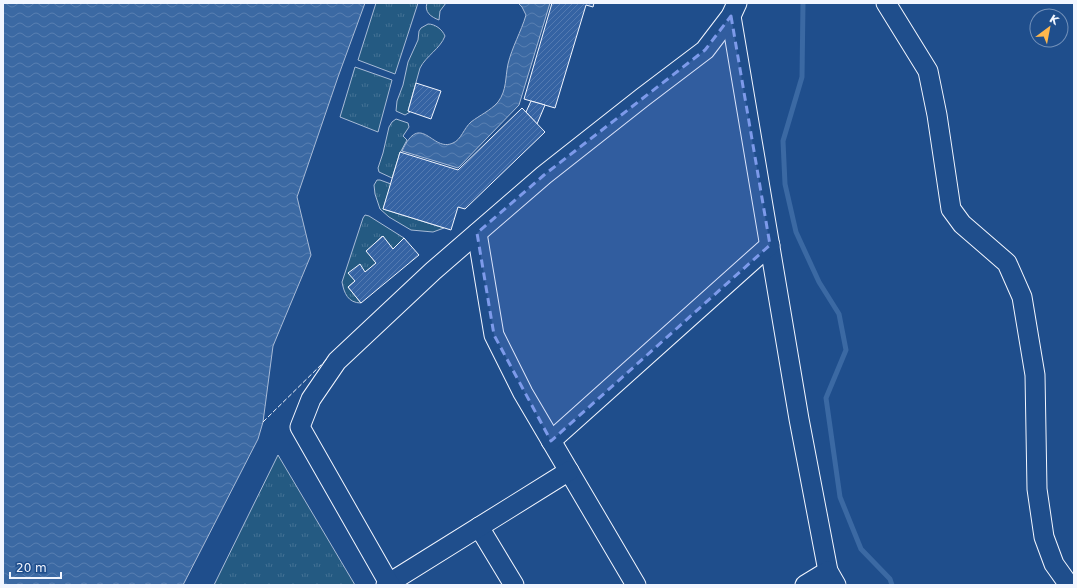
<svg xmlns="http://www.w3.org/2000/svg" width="1077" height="588" font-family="'DejaVu Sans',sans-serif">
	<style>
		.grass { fill: url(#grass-tufts); stroke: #a8bbd7 }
		.water { fill: url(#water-waves); stroke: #a8bbd7 }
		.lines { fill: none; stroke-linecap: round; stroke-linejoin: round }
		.stream { stroke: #3b69a3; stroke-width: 5 }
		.building { fill: url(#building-hatch); stroke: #f2f6ff }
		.minor-casing { stroke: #f2f6ff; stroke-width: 21 }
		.minor { stroke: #1f4e8c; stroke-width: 19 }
		.fence { stroke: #f2f6ff; stroke-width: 1; stroke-dasharray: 5 2; stroke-linecap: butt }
		.marked { fill: #7d9aea; fill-opacity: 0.2; stroke: #7d9aea; stroke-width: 3; stroke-dasharray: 8 5; stroke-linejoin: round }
	</style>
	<defs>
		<pattern id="grass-tufts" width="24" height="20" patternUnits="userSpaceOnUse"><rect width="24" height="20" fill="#245a82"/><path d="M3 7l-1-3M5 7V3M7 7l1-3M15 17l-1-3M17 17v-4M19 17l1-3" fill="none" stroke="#447295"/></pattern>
		<pattern id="water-waves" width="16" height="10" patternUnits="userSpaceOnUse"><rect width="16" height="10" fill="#3b69a3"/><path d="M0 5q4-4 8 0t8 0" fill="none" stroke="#587fb1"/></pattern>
		<pattern id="building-hatch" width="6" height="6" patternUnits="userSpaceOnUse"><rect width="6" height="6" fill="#3563a3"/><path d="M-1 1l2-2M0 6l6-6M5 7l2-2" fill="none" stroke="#537ab1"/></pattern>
	</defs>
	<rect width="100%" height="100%" fill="#1f4e8c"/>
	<!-- grass -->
	<g class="grass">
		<polygon points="376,3 418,3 395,74 358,60"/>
		<path d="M 427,3 L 446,3 L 440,11 L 439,20 C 431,17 424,12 427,3 Z"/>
		<path d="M 428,24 C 435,24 442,29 445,36 C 440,49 426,56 420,68 L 408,111 L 410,112 L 405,115 L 396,111 L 397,101 L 403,85 L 408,62 L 418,40 L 419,31 L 421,28 Z"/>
		<polygon points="355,67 392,80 378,132 340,117"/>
		<polygon points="396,119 408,123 409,127 403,136 407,140 400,153 392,178 379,172 378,168 383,153 389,127 392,122"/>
		<polygon points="377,180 380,180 391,184 383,209 444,228 433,232 411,230 389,217 380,209 375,194 374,185"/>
		<path d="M 365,215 L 369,216 L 404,238 L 393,249 L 382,236 L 367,251 L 376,263 L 348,287 L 361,303 C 348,303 344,293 342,282 L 363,218 Z"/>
		<polygon points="278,455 355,585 214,585"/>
	</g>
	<!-- water -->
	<g class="water">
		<polygon points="3,3 365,3 338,77 297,197 311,255 273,346 263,422 258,439 183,585 3,585"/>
		<path d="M 518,3 L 550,3 L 519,105 L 458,168 L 402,151 C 421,110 432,153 453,143 C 461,140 464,128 471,122 C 480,115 490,111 498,102 C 507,90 505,78 508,64 C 512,47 521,32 526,15 L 522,7 Z"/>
	</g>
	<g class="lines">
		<!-- stream -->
		<polyline class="stream" points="803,3 802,77 783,141 785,184 796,232 819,282 839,314 846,350 826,398 840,497 861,549 890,579 892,585"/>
	</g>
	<!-- building -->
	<g class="building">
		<polygon points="552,3 594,3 593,7 586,5 555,108 524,99"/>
		<polygon points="416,83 441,91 431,119 408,111"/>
		<polygon points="531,101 545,105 537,124 526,112"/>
		<polygon points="522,108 545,132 465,209 458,207 451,230 383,209 400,152 458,170"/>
		<polygon points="383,236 393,249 404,238 419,255 361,303 348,287 355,281 348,273 360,264 365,272 376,263 366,251"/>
	</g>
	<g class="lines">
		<!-- minor casing -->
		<g class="minor-casing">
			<g id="minor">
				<polyline points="886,3 928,71 937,115 951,209 962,224 1007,263 1022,297 1035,375 1037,489 1044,537 1054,564 1069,585"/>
				<polyline points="731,16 799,419 828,571 836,585"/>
				<polyline points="477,233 494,335 523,393 636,585"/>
				<polyline points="551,441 770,245"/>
				<polyline points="479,527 514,585"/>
				<polyline points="386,585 569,471"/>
				<polyline points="390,585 300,427 311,399 337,361 433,271 544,175 643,97 705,50 731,16 737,3"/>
				<polyline points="805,585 828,571"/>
			</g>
		</g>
		<!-- minor -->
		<use href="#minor" class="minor"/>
		<!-- fence -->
		<polyline class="fence" points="263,422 327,359"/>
	</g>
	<!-- marked area -->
	<path class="marked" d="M 731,16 L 770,245 L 551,441 L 494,335 L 477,233 L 544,175 L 705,50 Z"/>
	<!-- border -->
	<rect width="1077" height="588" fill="none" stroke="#f2f6ff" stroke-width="8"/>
	<!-- north arrow -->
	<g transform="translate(1049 28) rotate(32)"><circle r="19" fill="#1f4e8c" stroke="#7391ba"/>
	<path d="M0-3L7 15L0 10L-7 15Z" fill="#ffb74d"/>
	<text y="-6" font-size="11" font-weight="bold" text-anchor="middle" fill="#f2f6ff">K</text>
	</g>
	<!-- scale -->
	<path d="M10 572v6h51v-6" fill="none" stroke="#f2f6ff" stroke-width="2"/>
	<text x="16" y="572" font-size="12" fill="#f2f6ff" stroke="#1f4e8c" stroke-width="3" paint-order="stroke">20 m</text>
</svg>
